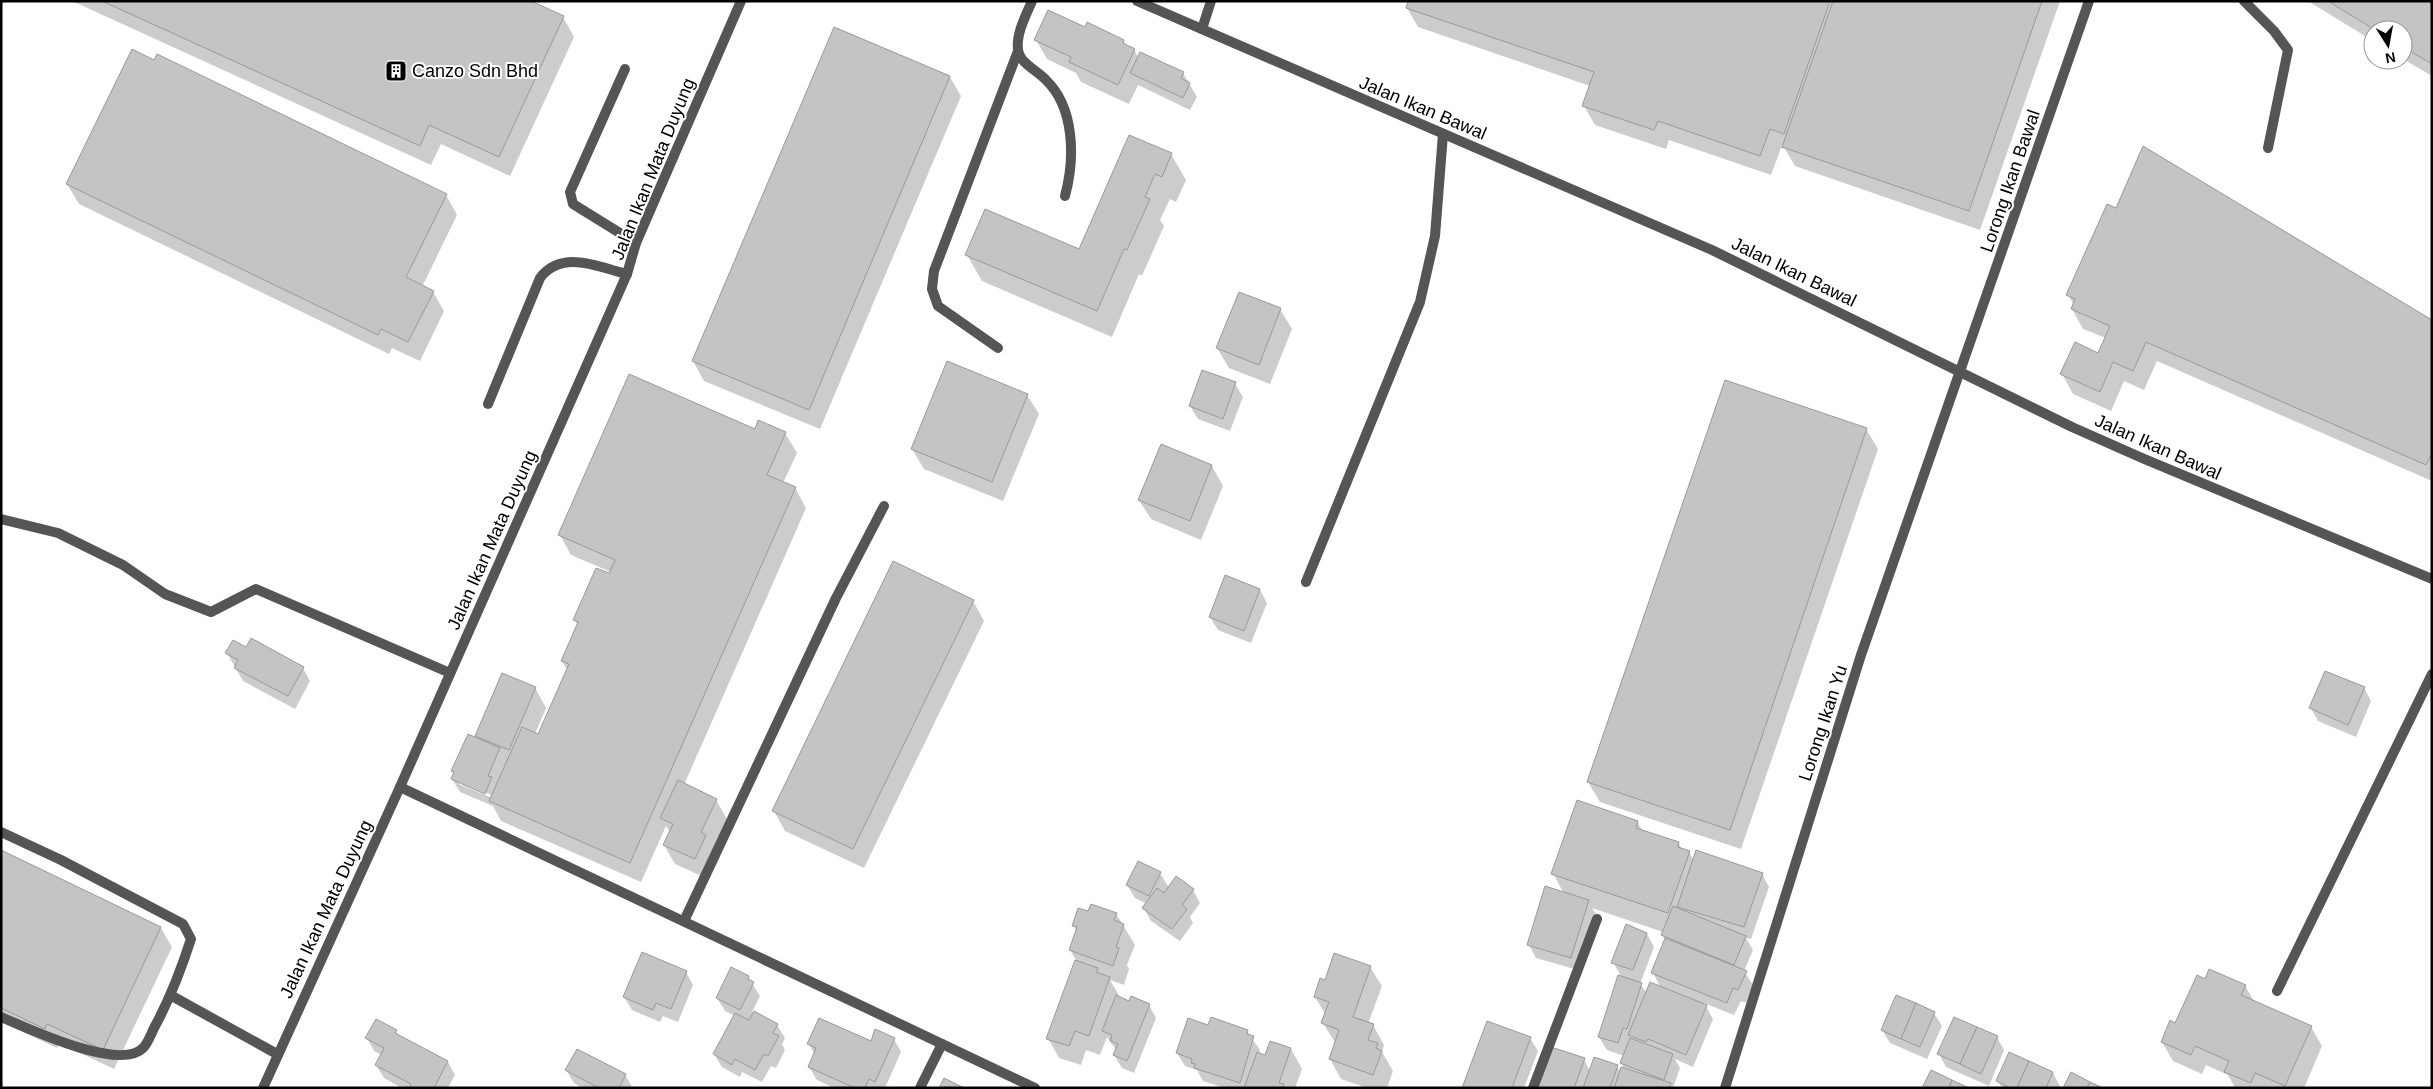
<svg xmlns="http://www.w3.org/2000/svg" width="2433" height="1089" font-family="Arial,sans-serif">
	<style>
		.shadow { fill: #0003; fill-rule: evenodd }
		.building { fill: #c4c4c4; stroke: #999 }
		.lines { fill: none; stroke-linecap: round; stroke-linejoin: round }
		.lane { stroke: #555; stroke-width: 10 }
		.street { stroke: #555; stroke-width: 10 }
		.labels { text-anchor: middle; stroke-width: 4; stroke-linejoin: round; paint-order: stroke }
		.poi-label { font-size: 18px; fill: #000; stroke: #fff; text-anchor: start }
		.street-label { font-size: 18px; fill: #000; stroke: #fff }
	</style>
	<rect width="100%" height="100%" fill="#fff"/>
	<!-- shadow -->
	<g class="shadow">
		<polygon points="72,1 528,1 563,17 574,37 510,176 441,144 431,165"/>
		<polygon points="1409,1 2060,1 1980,230 1795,166 1785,149 1781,148 1771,175 1669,140 1666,149 1595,125 1584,106 1590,86 1418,27 1407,8"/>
		<polygon points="2308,1 2432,1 2432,76 2403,59 2403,30 2373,30 2373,41"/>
		<polygon points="1085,29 1123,41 1127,47 1134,50 1139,58 1183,73 1197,97 1190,110 1138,85 1129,104 1081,82 1076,73 1047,59 1036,40"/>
		<polygon points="950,77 961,96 820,429 704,381 693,361"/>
		<polygon points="1171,154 1186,180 1176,202 1170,199 1160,220 1164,226 1142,276 1139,274 1112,337 982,281 967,255 1080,251"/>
		<polygon points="67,184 446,195 457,215 422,287 433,292 444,311 420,361 392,348 389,354 79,204"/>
		<polygon points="2068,295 2432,322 2432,481 2157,361 2144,390 2124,381 2111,411 2073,394 2062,374 2098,355 2106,338 2083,329 2072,309 2074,305"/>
		<polygon points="1280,309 1292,329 1270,384 1229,368 1217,348"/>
		<polygon points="1235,384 1243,397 1230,431 1198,419 1190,406"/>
		<polygon points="1027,395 1039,414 1003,501 924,469 912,449"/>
		<polygon points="1866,429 1878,449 1741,849 1600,802 1588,782"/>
		<path d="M 755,431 L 785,433 L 797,453 L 783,483 L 795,488 L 806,508 L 684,785 L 716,800 L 727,819 L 706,878 L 675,864 L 664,845 L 670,832 L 666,826 L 641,882 L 501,821 L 493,806 L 460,792 L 452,779 L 454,774 L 453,771 L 479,740 L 476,735 L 535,688 L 546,708 L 535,734 L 539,735 L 567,670 L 562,661 L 578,625 L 575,620 L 611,572 L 571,555 L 560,535 ZM 459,781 L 491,795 L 490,797 L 459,784 Z"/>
		<polygon points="1212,466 1223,486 1201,540 1151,519 1139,500"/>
		<polygon points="1260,590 1267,603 1251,643 1218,630 1210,617"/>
		<polygon points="973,601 984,621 864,868 785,831 774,811"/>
		<polygon points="246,648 303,668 310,681 295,709 243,681 227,653"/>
		<polygon points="2364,688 2371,701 2356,737 2318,721 2311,708"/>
		<polygon points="1637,822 1643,831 1679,844 1682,850 1689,852 1694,861 1762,874 1769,887 1751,939 1746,938 1753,950 1744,971 1753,985 1746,1003 1741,1001 1734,1015 1704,1003 1713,1019 1693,1067 1675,1059 1680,1068 1673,1088 1534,1088 1584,1059 1590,1071 1617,1066 1621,1073 1625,1070 1621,1063 1624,1056 1607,1050 1599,1037 1622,978 1613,962 1647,934 1654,947 1640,984 1647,993 1661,988 1653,973 1666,941 1662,935 1663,932 1592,908 1596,914 1578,970 1536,958 1529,945 1564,894 1553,873"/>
		<polygon points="1,851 161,928 172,947 114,1069 59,1043 57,1048 1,1022"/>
		<polygon points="1160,873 1169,888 1193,890 1200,903 1190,917 1193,923 1180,941 1151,921 1144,908 1147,904 1135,898 1127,885"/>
		<polygon points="1089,913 1116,914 1123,925 1135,945 1127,965 1129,969 1124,985 1110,980 1120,997 1130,1002 1149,1005 1156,1018 1134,1073 1122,1068 1114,1055 1116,1050 1107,1037 1100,1055 1086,1050 1081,1065 1059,1058 1048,1038 1076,960 1070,950 1077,932 1073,925"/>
		<polygon points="1370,967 1382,986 1368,1024 1373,1025 1384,1045 1382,1052 1393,1071 1387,1088 1367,1088 1341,1079 1330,1059 1336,1044 1323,1023 1326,1015 1315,997 1325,981"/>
		<polygon points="686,972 693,985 678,1022 663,1016 660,1022 632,1010 624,997"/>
		<polygon points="748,977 760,996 752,1012 777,1025 785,1038 782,1044 785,1050 776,1068 771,1066 762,1082 742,1072 740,1077 722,1067 714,1054 735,1016 725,1011 717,998"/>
		<polygon points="2206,980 2245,986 2254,1001 2311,1027 2322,1046 2304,1088 2235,1088 2228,1075 2206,1065 2202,1074 2173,1061 2162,1042"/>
		<polygon points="1934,1013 1942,1026 1927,1059 1890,1043 1882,1030"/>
		<polygon points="1209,1026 1247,1031 1260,1050 1259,1054 1266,1056 1291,1049 1302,1069 1295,1088 1225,1088 1203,1081 1197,1070 1185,1066 1177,1053"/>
		<polygon points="396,1031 398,1036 448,1062 455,1075 448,1088 402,1088 384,1078 376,1065 382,1055 374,1051 367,1038"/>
		<polygon points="1997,1037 2004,1050 1989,1086 1946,1067 1939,1054"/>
		<polygon points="1530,1038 1538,1051 1524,1088 1463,1088"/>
		<polygon points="894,1039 901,1052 885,1088 834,1088 817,1080 809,1067 815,1055 809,1044 871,1042"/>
		<polygon points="566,1070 625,1075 633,1088 582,1088 574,1083"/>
		<polygon points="2053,1073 2060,1086 2059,1088 2002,1088 1998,1081"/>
	</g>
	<!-- building -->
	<g class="building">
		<polygon points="102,1 531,1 564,16 499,157 429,125 420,146"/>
		<polygon points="1408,1 1830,1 1784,134 1770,129 1760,156 1658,121 1654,130 1582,106 1594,72 1406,8"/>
		<polygon points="1833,1 2042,1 1969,211 1782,147"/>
		<polygon points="2328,1 2432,1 2432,64 2403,47 2403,30 2375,30"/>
		<polygon points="1048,10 1085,27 1087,22 1124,40 1123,43 1135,49 1118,85 1069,62 1071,57 1034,40"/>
		<polygon points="834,27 950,76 809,410 692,361"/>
		<polygon points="132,49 154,60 157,54 447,194 406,277 434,291 408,342 381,329 378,335 66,184"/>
		<polygon points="1140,52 1184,72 1181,78 1190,83 1183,98 1130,73"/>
		<polygon points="1129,135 1172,153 1162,177 1155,174 1145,197 1150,199 1127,250 1124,249 1097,311 965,255 985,209 1079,249"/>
		<polygon points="2143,146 2432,320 2432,458 2430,457 2426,465 2146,342 2133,371 2113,362 2100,392 2060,374 2075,342 2098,353 2110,326 2071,309 2075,299 2066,295 2107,204 2116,208"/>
		<polygon points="1239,292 1281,308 1259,365 1216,348"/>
		<polygon points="947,361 1028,394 992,482 911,449"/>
		<polygon points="1202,370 1236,382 1223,419 1189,406"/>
		<polygon points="629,374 755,429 758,420 786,432 767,475 796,487 630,863 489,801 522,727 538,734 569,664 561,661 578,622 573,620 596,568 609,573 615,560 558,535"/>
		<polygon points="1725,380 1867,428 1730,830 1587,782"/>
		<polygon points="1161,444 1212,465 1190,521 1138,500"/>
		<polygon points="893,561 974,600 853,849 772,811"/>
		<polygon points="1225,575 1260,589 1244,631 1209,617"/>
		<polygon points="251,638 304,667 288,696 234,668 238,660 225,653 233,640 246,647"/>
		<polygon points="2325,671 2365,687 2348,725 2309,708"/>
		<polygon points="502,673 536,687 509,750 475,736"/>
		<polygon points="468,734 500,748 488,776 492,777 485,794 451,779 454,772 451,771"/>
		<polygon points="678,780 717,799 701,832 706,835 695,859 663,845 673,824 660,818"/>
		<polygon points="1577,800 1638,821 1636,828 1679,842 1678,847 1690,851 1668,913 1551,874"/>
		<polygon points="1,850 161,927 103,1050 47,1024 45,1029 1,1008"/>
		<polygon points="1696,850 1763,873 1744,927 1677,907"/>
		<polygon points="1138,861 1161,872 1149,896 1126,885"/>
		<polygon points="1176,876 1194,889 1182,905 1187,909 1172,929 1142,908 1157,888 1164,893"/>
		<polygon points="1545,886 1589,900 1571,958 1527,945"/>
		<polygon points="1091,904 1117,913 1114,920 1124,924 1116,947 1119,948 1113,966 1069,950 1077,927 1072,926 1078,908 1088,911"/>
		<polygon points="1673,906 1746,936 1734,965 1661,935"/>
		<polygon points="1626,924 1647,933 1633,970 1611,963"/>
		<polygon points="1665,938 1747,971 1738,990 1733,988 1727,1003 1651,973"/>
		<polygon points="642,952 687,971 671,1009 656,1003 653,1010 623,997"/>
		<polygon points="1334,953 1371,966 1353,1017 1374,1024 1368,1040 1378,1043 1376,1048 1382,1051 1373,1075 1329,1059 1339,1030 1321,1023 1329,1002 1314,997 1320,978 1325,980"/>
		<polygon points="1075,960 1098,968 1096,972 1110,977 1089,1036 1075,1031 1069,1046 1046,1039"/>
		<polygon points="731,967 749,976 748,979 754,982 740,1010 716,998"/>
		<polygon points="2209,969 2246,985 2241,995 2312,1026 2285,1086 2255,1073 2251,1083 2224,1072 2229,1061 2195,1046 2191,1055 2161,1042 2170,1020 2175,1023 2197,975 2205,979"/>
		<polygon points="1618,975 1642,983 1627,1029 1623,1028 1618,1043 1598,1037"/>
		<polygon points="1650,982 1707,1005 1686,1055 1648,1039 1646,1042 1628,1035"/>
		<polygon points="1116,995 1129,1001 1131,996 1150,1004 1127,1061 1113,1055 1118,1044 1110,1041 1112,1035 1102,1031"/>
		<polygon points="1896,995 1916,1003 1901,1039 1881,1030"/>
		<polygon points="1916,1003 1935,1012 1920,1047 1901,1039"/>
		<polygon points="754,1011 778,1024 773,1033 779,1036 768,1056 764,1054 755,1070 735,1059 732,1065 713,1054 735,1013 749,1020"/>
		<polygon points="1211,1017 1248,1030 1247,1034 1254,1036 1240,1083 1194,1068 1195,1064 1191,1063 1192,1059 1176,1053 1188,1018 1208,1025"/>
		<polygon points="1954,1017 1977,1027 1960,1064 1937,1054"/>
		<polygon points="819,1018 871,1041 875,1029 895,1038 875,1082 869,1079 865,1088 855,1088 808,1067 816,1048 807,1044"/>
		<polygon points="376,1019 397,1030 395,1033 448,1061 434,1088 409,1088 411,1084 375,1065 384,1048 365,1038"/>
		<polygon points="1487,1021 1531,1037 1512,1088 1462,1088"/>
		<polygon points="1977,1027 1998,1036 1981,1074 1960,1064"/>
		<polygon points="1630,1038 1673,1054 1664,1080 1620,1063"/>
		<polygon points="1270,1041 1291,1048 1279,1083 1284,1084 1283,1088 1244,1088 1257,1052 1265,1055"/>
		<polygon points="1551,1047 1585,1058 1574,1088 1532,1088"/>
		<polygon points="577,1049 626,1074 619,1088 599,1088 565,1070"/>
		<polygon points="2009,1052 2029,1061 2017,1088 2011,1088 1996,1081"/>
		<polygon points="1594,1057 1618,1065 1610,1088 1583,1088"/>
		<polygon points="2029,1061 2053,1072 2046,1088 2017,1088"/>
		<polygon points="1621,1067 1671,1083 1669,1088 1614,1088"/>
		<polygon points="1931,1070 1952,1080 1949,1088 1922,1088"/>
		<polygon points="2071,1072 2090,1082 2087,1088 2063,1088"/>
		<polygon points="944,1078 964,1088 939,1088"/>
		<polygon points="1952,1080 1969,1088 1949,1088"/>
		<polygon points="2090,1082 2103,1088 2087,1088"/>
	</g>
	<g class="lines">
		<!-- lane -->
		<g class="lane">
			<path d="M 1032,1 C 1026,15 1016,34 1018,49 C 1019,63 1037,70 1046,80 C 1075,108 1075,159 1065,196"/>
			<polyline points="2244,1 2274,31 2288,50 2268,148"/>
			<polyline points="1202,29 1211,1"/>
			<polyline points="625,69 570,192 573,204 636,243"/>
			<polyline points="998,348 938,306 932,289 934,271 1018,51"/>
			<path d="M 488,404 L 540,278 C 562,249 598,267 627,274"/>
			<polyline points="1,519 58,533 123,565 165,594 211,612 256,589 450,673"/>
			<polyline points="1306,582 1420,302 1435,236 1443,134"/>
			<path d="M 1,832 L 61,860 L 183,924 L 191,939 C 181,970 170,999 154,1028 C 151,1034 148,1043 143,1048 C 120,1072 27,1028 1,1017"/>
			<polyline points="684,921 836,598 884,506"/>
			<polyline points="2277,991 2432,674"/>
			<polyline points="172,996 277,1054"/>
			<polyline points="920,1088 942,1044"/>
		</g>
		<!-- street -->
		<g class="street">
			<polyline points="1137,1 1712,250 2072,427 2142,458 2432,579"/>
			<polyline points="400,787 1035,1088"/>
			<polyline points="263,1088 400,787 627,274 636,243 741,1"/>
			<polyline points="1533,1088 1597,919"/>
			<polyline points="1725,1088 1861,655 2089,1"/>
		</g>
	</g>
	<!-- icons -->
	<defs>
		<g id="building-square" transform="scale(1.125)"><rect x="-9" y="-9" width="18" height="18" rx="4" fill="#000" stroke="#fff"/><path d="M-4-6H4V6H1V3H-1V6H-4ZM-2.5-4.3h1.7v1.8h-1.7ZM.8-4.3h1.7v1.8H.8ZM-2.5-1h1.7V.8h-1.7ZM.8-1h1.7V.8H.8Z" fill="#fff"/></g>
	</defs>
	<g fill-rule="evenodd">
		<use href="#building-square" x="396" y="71"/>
	</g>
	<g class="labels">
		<!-- poi labels -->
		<g class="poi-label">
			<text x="412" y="77">Canzo Sdn Bhd</text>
		</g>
		<!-- street labels -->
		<g class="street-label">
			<text transform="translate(1423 108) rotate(23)" y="6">Jalan Ikan Bawal</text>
			<text transform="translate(653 169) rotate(-68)" y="6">Jalan Ikan Mata Duyung</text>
			<text transform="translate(2010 181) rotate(-71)" y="6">Lorong Ikan Bawal</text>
			<text transform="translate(1794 272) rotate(26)" y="6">Jalan Ikan Bawal</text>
			<text transform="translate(2158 447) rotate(24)" y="6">Jalan Ikan Bawal</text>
			<text transform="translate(492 540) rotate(-66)" y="6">Jalan Ikan Mata Duyung</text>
			<text transform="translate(1823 723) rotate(-72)" y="6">Lorong Ikan Yu</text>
			<text transform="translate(326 909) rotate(-65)" y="6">Jalan Ikan Mata Duyung</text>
		</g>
	</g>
	<!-- border -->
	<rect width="2433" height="1089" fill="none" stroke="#000000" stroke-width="5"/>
	<!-- north arrow -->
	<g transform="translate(2388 45) rotate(169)"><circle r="24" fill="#ffffff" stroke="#999999"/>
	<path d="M0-4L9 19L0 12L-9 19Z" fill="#000000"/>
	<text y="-8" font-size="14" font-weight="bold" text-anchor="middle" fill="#000000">N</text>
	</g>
</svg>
